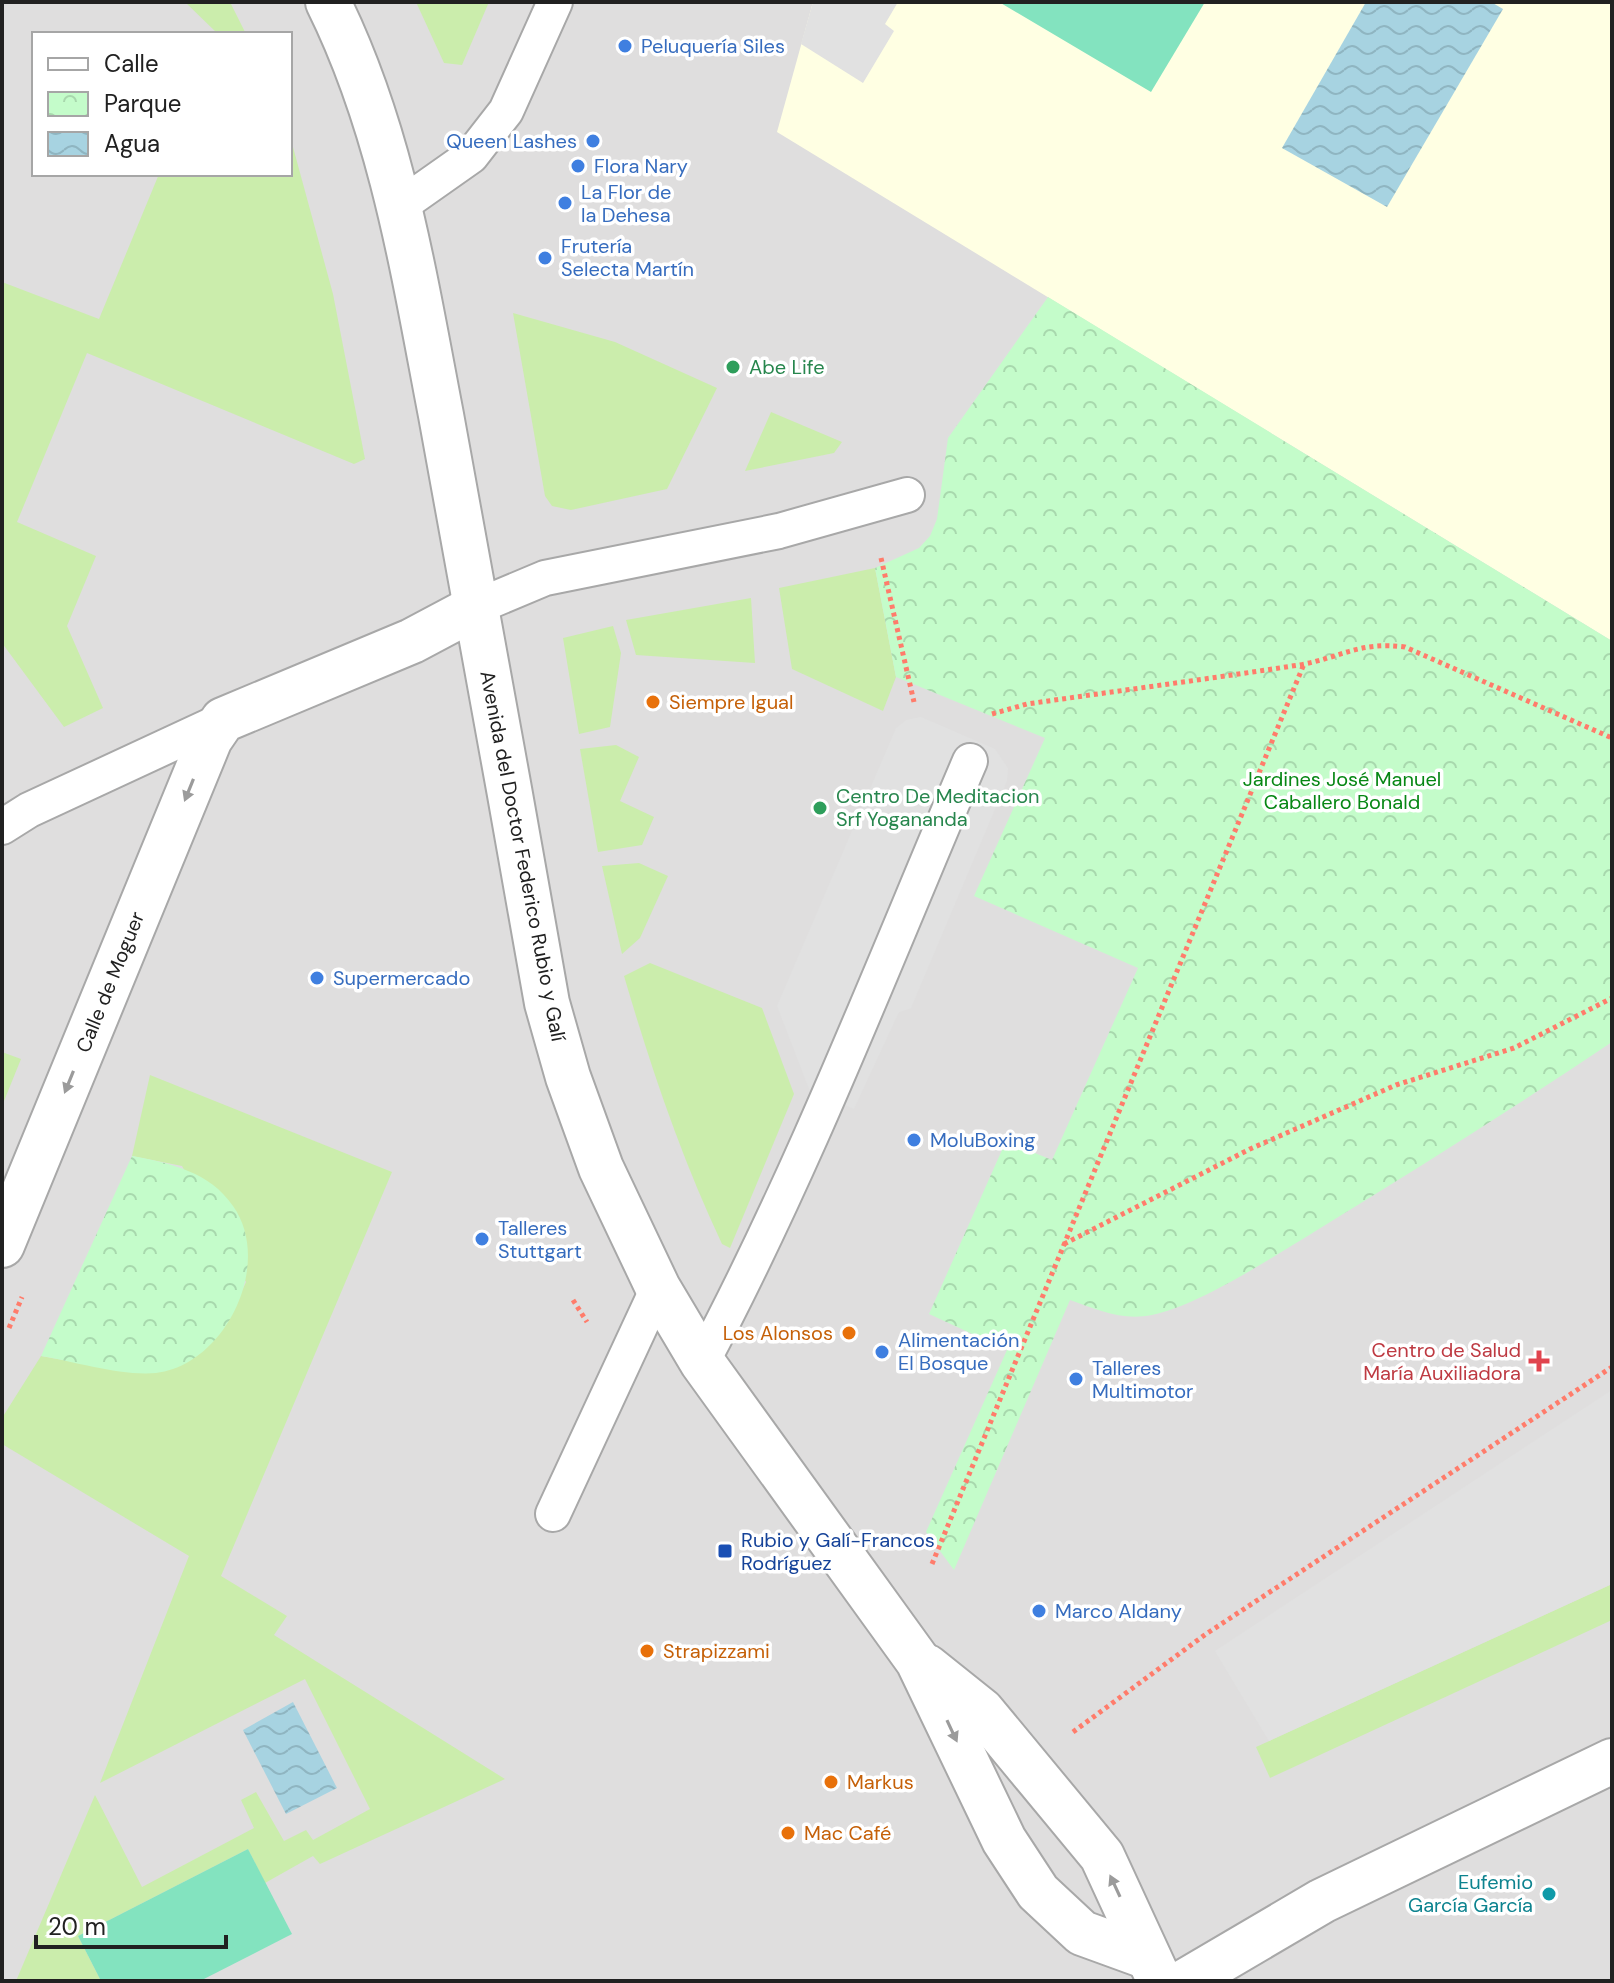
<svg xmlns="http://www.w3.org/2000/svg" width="1614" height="1983" font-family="'DM Sans',sans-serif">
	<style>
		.residential { fill: #dfdede; fill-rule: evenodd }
		.education { fill: #ffffe3 }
		.grass { fill: #cbedac }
		.park { fill: url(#park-crowns) }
		.pitch { fill: #83e3bf }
		.parking { fill: #e1e1e1 }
		.water { fill: url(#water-waves) }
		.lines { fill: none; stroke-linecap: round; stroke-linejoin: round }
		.service-casing { stroke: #a8a8a8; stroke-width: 38 }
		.minor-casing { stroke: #a8a8a8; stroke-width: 48 }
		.tertiary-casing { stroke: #a8a8a8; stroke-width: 48 }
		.path { stroke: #ff7c6b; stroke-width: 5; stroke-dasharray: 4 4; stroke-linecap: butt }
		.service { stroke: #fff; stroke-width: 34 }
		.minor { stroke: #fff; stroke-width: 44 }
		.tertiary { stroke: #fff; stroke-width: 44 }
		.oneway { fill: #9b9b9b }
		.shop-dot { fill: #3f7fe0; stroke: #fff; stroke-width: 3 }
		.leisure-dot { fill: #2e9e5b; stroke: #fff; stroke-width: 3 }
		.food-dot { fill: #e8710a; stroke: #fff; stroke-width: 3 }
		.health-dot { fill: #e0444e; stroke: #fff; stroke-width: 3 }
		.transit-dot { fill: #1a4fb4; stroke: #fff; stroke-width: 3 }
		.culture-dot { fill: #0f9aa8; stroke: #fff; stroke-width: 3 }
		.labels { text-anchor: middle; stroke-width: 7; stroke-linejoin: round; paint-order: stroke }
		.shop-label { font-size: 20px; fill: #366cbe; stroke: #fff; text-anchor: start }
		.leisure-label { font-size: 20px; fill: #27864d; stroke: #fff; text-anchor: start }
		.food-label { font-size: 20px; fill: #c56008; stroke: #fff; text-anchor: start }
		.park-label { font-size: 20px; fill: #078714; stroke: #fff }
		.street-label { font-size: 20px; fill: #212121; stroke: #fff }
		.health-label { font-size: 20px; fill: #be3a42; stroke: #fff; text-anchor: end }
		.transit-label { font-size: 20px; fill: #164399; stroke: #fff; text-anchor: start }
		.culture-label { font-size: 20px; fill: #0d838f; stroke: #fff; text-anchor: end }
	</style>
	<defs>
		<pattern id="park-crowns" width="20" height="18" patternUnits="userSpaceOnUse" patternTransform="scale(2)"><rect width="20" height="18" fill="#c4fcca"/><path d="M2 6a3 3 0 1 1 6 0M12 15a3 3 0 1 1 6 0" fill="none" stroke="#a8d8ad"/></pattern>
		<pattern id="water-waves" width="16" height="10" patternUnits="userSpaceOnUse" patternTransform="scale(2)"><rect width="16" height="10" fill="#a7d3e1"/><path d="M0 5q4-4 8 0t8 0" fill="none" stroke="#8fb5c1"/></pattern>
	</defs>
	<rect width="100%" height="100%" fill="#f2eee8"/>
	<!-- residential -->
	<path class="residential" d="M 2,2 L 1612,2 L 1612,1981 L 2,1981 ZM 34,34 L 290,34 L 290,174 L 34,174 Z"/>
	<!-- education -->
	<polygon class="education" points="813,2 1612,2 1612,641 777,132"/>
	<!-- grass -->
	<g class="grass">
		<polygon points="185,2 230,2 246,34 218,34"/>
		<polygon points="416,2 489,2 462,65 444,63"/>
		<polygon points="290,136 333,294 365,459 354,464 87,353 17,522 96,556 67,626 103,708 64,727 2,643 2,282 99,319 159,174 290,174"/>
		<polygon points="513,313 615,342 717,388 667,489 571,510 552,506 545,496"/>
		<polygon points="771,412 842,442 834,453 745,471"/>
		<polygon points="875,568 896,677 883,711 792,669 779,588"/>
		<polygon points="751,598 755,663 636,655 626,620"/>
		<polygon points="613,626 621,653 610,727 579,734 563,638"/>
		<polygon points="616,745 639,757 620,801 654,817 642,845 598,852 580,749"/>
		<polygon points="639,863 668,876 640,938 622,954 602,866"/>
		<path d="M 650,963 L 762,1008 L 794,1094 L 730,1248 L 722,1244 C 681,1157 651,1068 624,976 Z"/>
		<polygon points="2,1052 21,1059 2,1106"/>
		<path d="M 150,1075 L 392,1172 L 221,1576 L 287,1616 L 274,1635 L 505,1779 L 320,1864 L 313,1856 L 265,1883 L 248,1849 L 78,1936 L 101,1981 L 16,1981 L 95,1795 L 142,1887 L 254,1828 L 241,1800 L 256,1792 L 284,1841 L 306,1830 L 313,1840 L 370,1809 L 305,1679 L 100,1783 L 189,1556 L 2,1444 L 2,1418 L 41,1356 C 146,1374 195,1397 246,1282 L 182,1166 L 132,1156 Z"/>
		<polygon points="1612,1584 1612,1620 1270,1778 1256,1747"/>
	</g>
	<!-- park -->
	<g class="park">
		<path d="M 1048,297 L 1612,641 L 1612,1042 C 1514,1108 1415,1170 1314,1232 C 1273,1257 1198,1306 1152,1315 C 1122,1321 1098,1310 1070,1300 L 954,1570 L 926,1532 L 1007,1350 L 929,1314 L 1006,1141 L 1052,1160 L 1138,968 L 974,896 L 1045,738 L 896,677 L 875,568 L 919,548 L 930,536 L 937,519 L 948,438 Z"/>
		<path d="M 132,1156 C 170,1163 210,1172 233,1206 C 274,1264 225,1365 156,1373 C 120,1376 77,1362 41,1356 Z"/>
	</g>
	<!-- pitch -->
	<g class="pitch">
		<polygon points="999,2 1205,2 1151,92"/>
		<polygon points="248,1849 292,1934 200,1981 101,1981 78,1936"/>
	</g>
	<!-- parking -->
	<g class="parking">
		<polygon points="813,2 898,2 885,24 894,31 863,83 801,44"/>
		<polygon points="921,717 995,749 1008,768 1007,781 911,1008 899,1012 854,1109 809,1089 777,1006 896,728 906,720"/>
		<polygon points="1612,1390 1612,1584 1269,1741 1215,1651"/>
	</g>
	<!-- water -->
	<g class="water">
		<polygon points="1366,2 1491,2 1503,9 1387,207 1282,148"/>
		<polygon points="293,1702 337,1788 286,1814 243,1730"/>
	</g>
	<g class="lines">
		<!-- service casing -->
		<g class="service-casing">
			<g id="service">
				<polyline points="400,206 471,156 506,111 555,2"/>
				<polyline points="476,607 545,578 779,531 907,495"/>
				<polyline points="2,827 29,810 223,720"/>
				<path d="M 702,1362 C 805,1168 884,962 970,761"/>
				<polyline points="553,1514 658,1288"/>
			</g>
		</g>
		<!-- minor casing -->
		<g class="minor-casing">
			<g id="minor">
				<path d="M 328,2 C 392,131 414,275 441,415 C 478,610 512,807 547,1003 L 568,1077 L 601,1168 L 658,1288 L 702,1362 L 918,1661 L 1004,1840 L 1038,1892 L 1082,1933 L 1148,1957"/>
				<polyline points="2,1245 210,739 223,720 412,641 476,607"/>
				<polyline points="927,1667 982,1711 1102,1856 1156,1973"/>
			</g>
		</g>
		<!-- tertiary casing -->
		<g class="tertiary-casing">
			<polyline id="tertiary" points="1186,1981 1322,1901 1612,1761"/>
		</g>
		<!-- path -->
		<g class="path">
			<polyline points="881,558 914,702"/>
			<path d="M 992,714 L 1027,704 C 1117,691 1208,679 1299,665 C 1340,658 1359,641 1405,647 L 1612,738"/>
			<polyline points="1064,1244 1250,1149 1396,1085 1514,1048 1612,998"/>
			<polyline points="573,1300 587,1322"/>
			<polyline points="9,1328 22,1297"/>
			<polyline points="932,1564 1304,664"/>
			<polyline points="1073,1732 1206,1634 1612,1367"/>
		</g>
		<!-- service -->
		<use href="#service" class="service"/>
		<!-- minor -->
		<use href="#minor" class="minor"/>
		<!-- tertiary -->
		<use href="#tertiary" class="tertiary"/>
	</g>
	<!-- one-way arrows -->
	<defs><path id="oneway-solid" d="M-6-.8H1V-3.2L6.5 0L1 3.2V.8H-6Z" transform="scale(2)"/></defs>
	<g class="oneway">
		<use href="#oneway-solid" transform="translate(189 790) rotate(112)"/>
		<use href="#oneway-solid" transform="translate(69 1082) rotate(112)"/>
		<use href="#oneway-solid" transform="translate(952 1731) rotate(65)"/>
		<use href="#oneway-solid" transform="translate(1115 1886) rotate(-115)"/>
	</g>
	<!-- markers -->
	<g class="shop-dot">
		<circle cx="625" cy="46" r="8"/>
		<circle cx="593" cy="141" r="8"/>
		<circle cx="578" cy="166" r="8"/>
		<circle cx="565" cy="203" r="8"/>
		<circle cx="545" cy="258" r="8"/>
		<circle cx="317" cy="978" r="8"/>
		<circle cx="914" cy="1140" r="8"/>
		<circle cx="482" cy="1239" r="8"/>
		<circle cx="882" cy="1352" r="8"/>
		<circle cx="1076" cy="1379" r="8"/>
		<circle cx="1039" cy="1611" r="8"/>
	</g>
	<g class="leisure-dot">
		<circle cx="733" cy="367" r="8"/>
		<circle cx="820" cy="808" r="8"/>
	</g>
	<g class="food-dot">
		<circle cx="653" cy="702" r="8"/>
		<circle cx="849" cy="1333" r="8"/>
		<circle cx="647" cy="1651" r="8"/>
		<circle cx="831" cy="1782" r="8"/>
		<circle cx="788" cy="1833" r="8"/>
	</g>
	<path class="health-dot" d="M1535 1349h8v8h8v8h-8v8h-8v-8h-8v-8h8z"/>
	<rect class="transit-dot" x="717" y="1543" width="16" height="16" rx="4"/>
	<circle class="culture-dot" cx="1549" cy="1894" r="8"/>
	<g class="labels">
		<!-- shop labels -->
		<g class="shop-label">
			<text x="641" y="53">Peluquería Siles</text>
			<text x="577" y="148" text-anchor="end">Queen Lashes</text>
			<text x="594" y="173">Flora Nary</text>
			<text x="581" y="199">La Flor de<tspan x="581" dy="23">la Dehesa</tspan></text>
			<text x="561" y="253">Frutería<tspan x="561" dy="23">Selecta Martín</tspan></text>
			<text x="333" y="985">Supermercado</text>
			<text x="930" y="1147">MoluBoxing</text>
			<text x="498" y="1235">Talleres<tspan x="498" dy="23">Stuttgart</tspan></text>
			<text x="898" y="1347">Alimentación<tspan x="898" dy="23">El Bosque</tspan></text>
			<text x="1092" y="1375">Talleres<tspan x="1092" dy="23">Multimotor</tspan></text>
			<text x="1055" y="1618">Marco Aldany</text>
		</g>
		<!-- leisure labels -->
		<g class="leisure-label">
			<text x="749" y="374">Abe Life</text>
			<text x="836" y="803">Centro De Meditacion<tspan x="836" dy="23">Srf Yogananda</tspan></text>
		</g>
		<!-- food labels -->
		<g class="food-label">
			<text x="669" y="709">Siempre Igual</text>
			<text x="833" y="1340" text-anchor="end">Los Alonsos</text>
			<text x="663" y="1658">Strapizzami</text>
			<text x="847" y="1789">Markus</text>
			<text x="804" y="1840">Mac Café</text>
		</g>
		<!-- park labels -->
		<g class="park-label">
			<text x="1342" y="786">Jardines José Manuel<tspan x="1342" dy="23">Caballero Bonald</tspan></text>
		</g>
		<!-- street labels -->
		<g class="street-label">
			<text transform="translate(523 856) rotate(79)" y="7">Avenida del Doctor Federico Rubio y Galí</text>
			<text transform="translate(110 982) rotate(-68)" y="7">Calle de Moguer</text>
		</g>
		<!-- health labels -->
		<g class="health-label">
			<text x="1521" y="1357">Centro de Salud<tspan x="1521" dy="23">María Auxiliadora</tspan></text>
		</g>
		<!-- transit labels -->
		<g class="transit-label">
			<text x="741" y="1547">Rubio y Galí-Francos<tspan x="741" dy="23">Rodríguez</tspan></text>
		</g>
		<!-- culture labels -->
		<g class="culture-label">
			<text x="1533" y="1889">Eufemio<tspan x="1533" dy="23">García García</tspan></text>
		</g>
	</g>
	<!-- border -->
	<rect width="1614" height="1983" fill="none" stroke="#212121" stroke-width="8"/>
	<!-- legend -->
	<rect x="32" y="32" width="260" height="144" fill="#ffffff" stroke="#a6a6a6" stroke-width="2"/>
	<rect x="48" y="58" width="40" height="12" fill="#ffffff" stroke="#a6a6a6" stroke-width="2"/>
	<text x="104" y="72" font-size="24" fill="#212121">Calle</text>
	<rect x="48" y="92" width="40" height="24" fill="url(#park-crowns)" stroke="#a6a6a6" stroke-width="2"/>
	<text x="104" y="112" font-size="24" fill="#212121">Parque</text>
	<rect x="48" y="132" width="40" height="24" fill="url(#water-waves)" stroke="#a6a6a6" stroke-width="2"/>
	<text x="104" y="152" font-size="24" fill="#212121">Agua</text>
	<!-- scale -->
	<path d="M36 1935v12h190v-12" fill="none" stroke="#212121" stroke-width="4"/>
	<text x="48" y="1935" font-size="24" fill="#212121" stroke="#ffffff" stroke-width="6" paint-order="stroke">20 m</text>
</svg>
